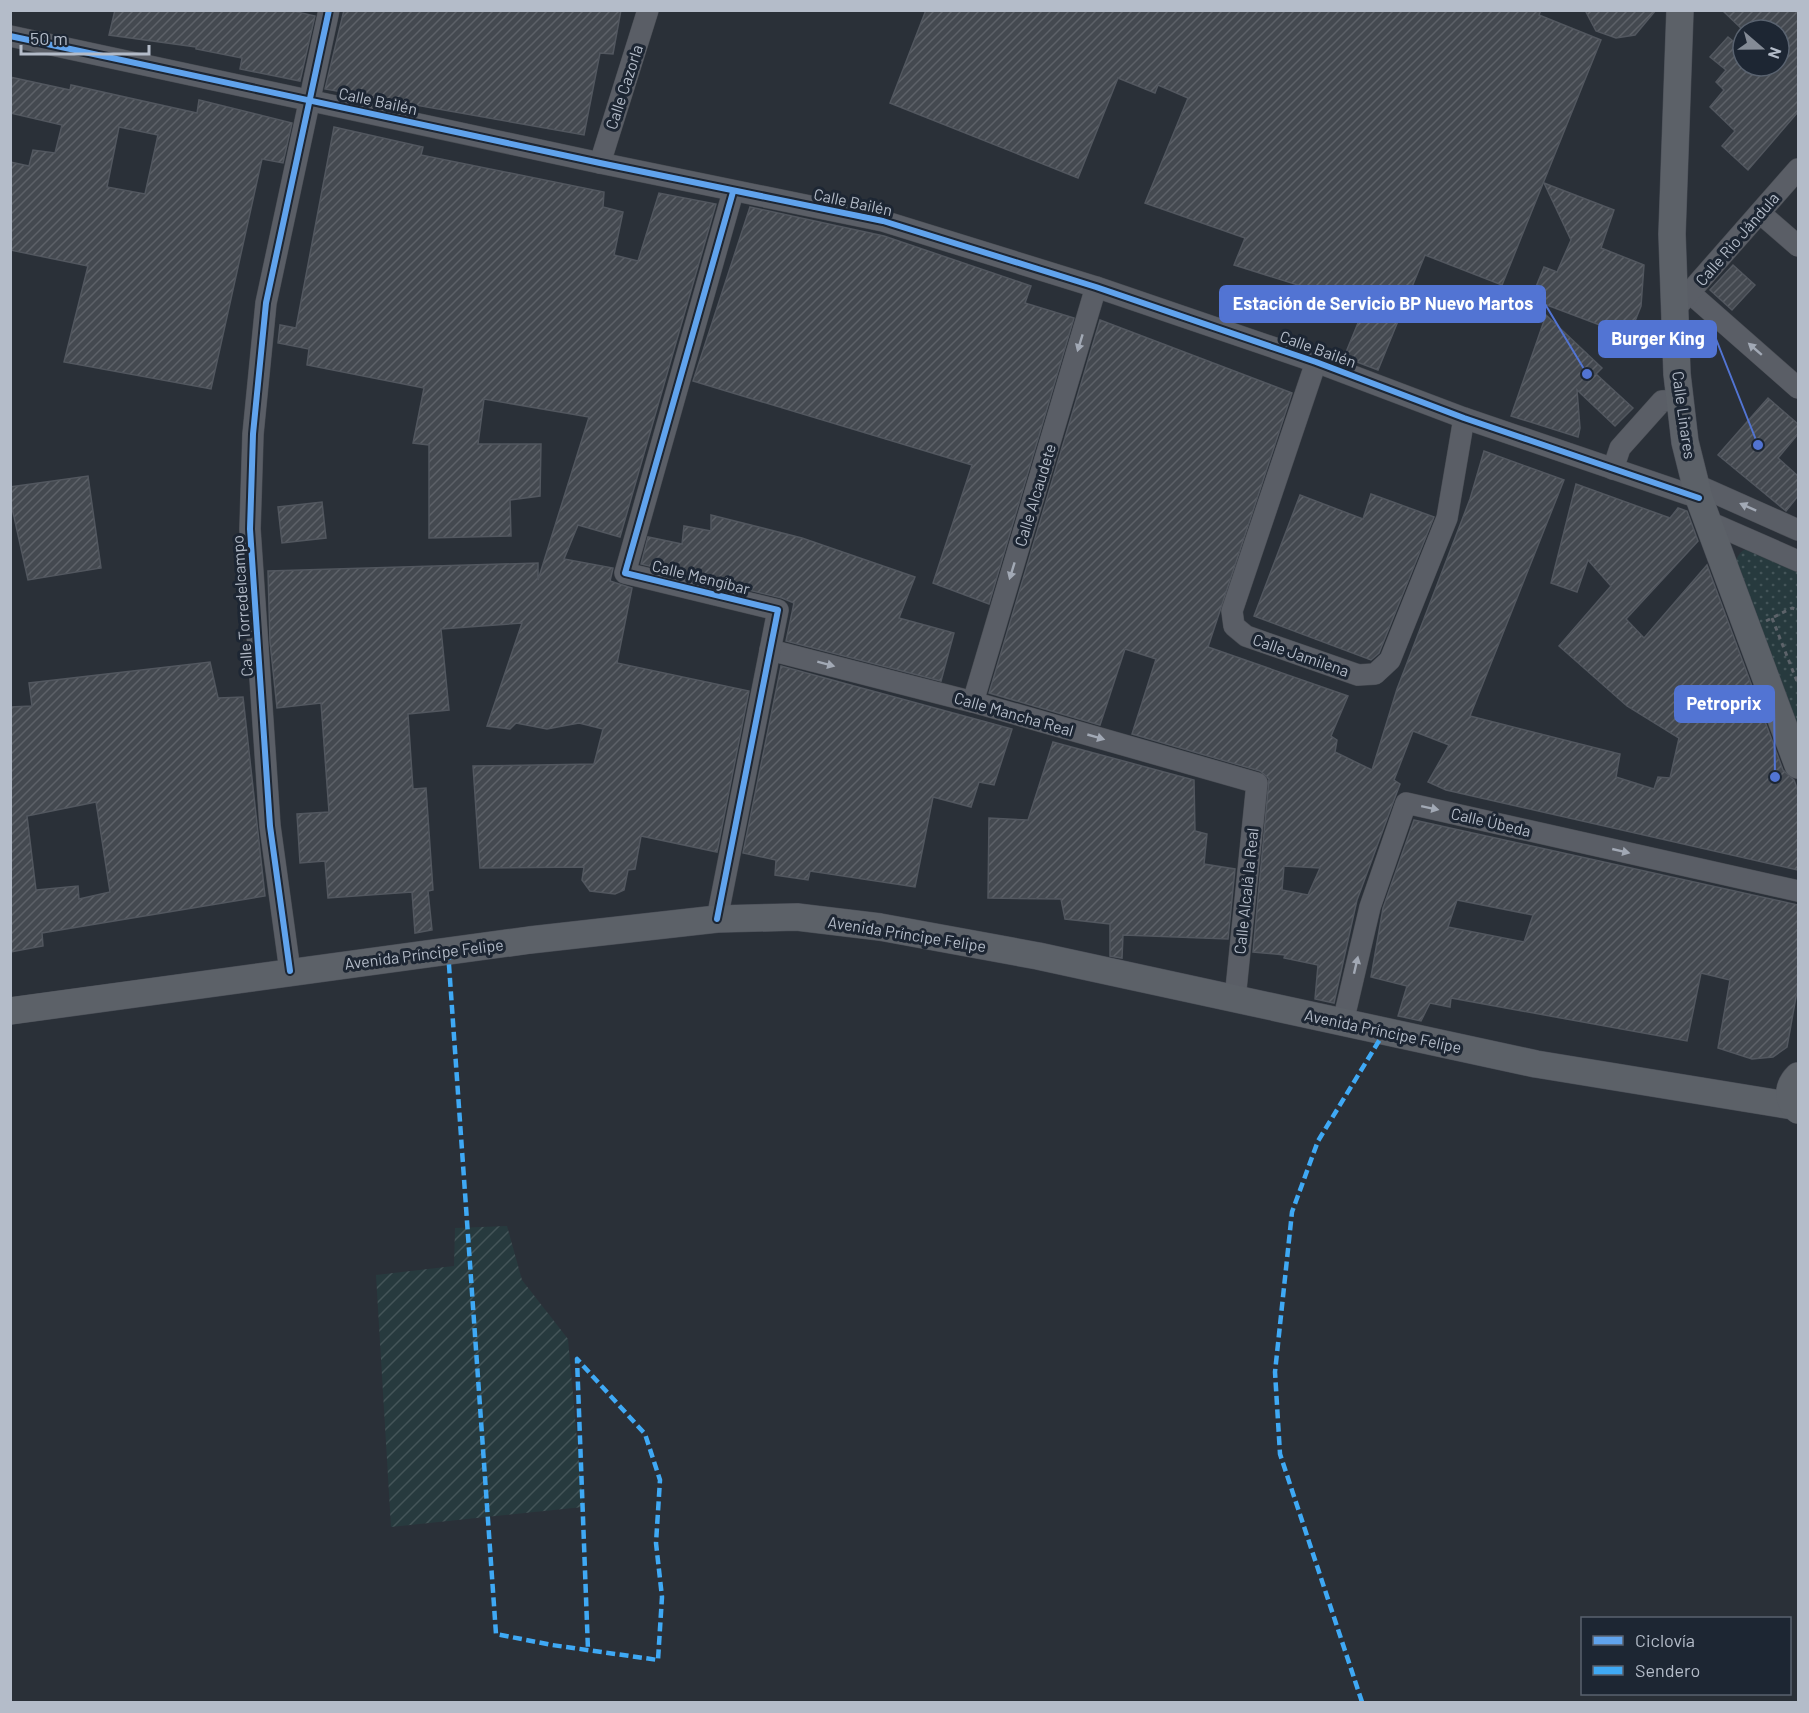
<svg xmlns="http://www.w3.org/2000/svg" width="1809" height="1713" font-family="Barlow,sans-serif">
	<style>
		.park { fill: url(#park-dots) }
		.garden { fill: url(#garden-furrows) }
		.building { fill: url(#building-hatch); stroke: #52575f; stroke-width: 1.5; fill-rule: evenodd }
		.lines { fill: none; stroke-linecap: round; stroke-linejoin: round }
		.minor-casing { stroke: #484c53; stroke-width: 22 }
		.major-casing { stroke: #484c55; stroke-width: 28 }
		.path { stroke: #5d636a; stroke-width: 3; stroke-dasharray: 4.5 4.5; stroke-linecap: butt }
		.minor { stroke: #5a5e66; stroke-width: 21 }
		.major { stroke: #5c6168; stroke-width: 27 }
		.quiet { stroke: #3fa9f5; stroke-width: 4.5; stroke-dasharray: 9 4.5; stroke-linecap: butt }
		.cycleway-casing { stroke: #1d2633; stroke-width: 10 }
		.cycleway { stroke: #60a3ed; stroke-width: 6 }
		.oneway { fill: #a2a9b5 }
		.labels { text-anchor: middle; stroke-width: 6; stroke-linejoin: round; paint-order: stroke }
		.street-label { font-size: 16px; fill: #b4bcc9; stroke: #1d2633 }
		.leader { fill: none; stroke: #5274d3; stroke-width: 2 }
		.callout-dot { fill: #5274d3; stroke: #1d2633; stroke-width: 2 }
		.callout { fill: #5274d3; stroke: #5274d3; stroke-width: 2 }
		.callout-label { font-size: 18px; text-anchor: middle; font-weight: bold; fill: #fff }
	</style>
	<defs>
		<pattern id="park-dots" width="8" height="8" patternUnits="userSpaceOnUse" patternTransform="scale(1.5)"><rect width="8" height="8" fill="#273a3e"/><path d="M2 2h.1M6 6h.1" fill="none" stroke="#445559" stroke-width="1.8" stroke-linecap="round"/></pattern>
		<pattern id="garden-furrows" width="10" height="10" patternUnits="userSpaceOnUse" patternTransform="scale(1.5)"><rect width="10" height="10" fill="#273a3e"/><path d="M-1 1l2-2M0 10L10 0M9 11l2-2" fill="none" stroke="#445559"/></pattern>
		<pattern id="building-hatch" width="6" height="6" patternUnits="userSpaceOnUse" patternTransform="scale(1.5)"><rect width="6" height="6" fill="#444950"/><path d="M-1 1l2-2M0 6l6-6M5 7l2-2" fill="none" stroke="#5d6168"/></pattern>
	</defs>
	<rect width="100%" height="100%" fill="#2a3038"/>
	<!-- park -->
	<path class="park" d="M 1754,546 L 1798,566 L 1798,742 L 1734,571 C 1736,556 1739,550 1754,546 Z"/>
	<!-- garden -->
	<polygon class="garden" points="507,1226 522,1280 568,1339 583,1507 391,1527 376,1275 454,1266 455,1228"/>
	<!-- building -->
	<g class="building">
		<polygon points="115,10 289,10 315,16 300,81 240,69 242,58 196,49 196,47 109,35"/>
		<polygon points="344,10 621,10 613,54 600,53 584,135 325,89"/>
		<polygon points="926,10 1541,10 1539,15 1601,40 1502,285 1425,255 1378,370 1344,357 1365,306 1234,265 1245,238 1145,203 1188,98 1158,85 1155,93 1118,78 1078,178 890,103"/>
		<polygon points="1585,10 1656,10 1635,35 1616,38 1596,31"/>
		<polygon points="1722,10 1798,10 1798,112 1748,170 1722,146 1735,131 1710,107 1724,90 1716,82 1726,70 1710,57 1728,37 1743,49 1743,66 1779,66 1779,30 1743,30"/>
		<path d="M 10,77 L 70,90 L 71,85 L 197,113 L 199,100 L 292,123 L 283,163 L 262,159 L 211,389 L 64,362 L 88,266 L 10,250 L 10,162 L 29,166 L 33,150 L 55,153 L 62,125 L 10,113 ZM 119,127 L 158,135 L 145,194 L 107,187 Z"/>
		<polygon points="334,127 423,147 421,155 604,192 603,207 623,212 614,255 638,261 659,193 716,204 620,537 578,525 564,559 613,568 610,581 632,588 617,663 749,691 717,852 641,836 635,869 628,870 624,890 615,894 590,891 582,880 584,867 480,868 473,766 594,764 603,729 579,723 547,729 516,723 510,729 487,726 522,623 441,629 449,710 408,714 413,789 426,788 433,890 428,891 432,930 415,933 412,892 328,898 325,861 300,863 297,814 329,812 321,703 277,708 270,642 268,571 538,563 538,580 589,417 484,399 478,444 541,444 540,496 510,500 511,536 429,538 429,445 413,443 424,388 307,365 309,349 278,343 280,325 296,328"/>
		<polygon points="1544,183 1614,210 1601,248 1644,265 1641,306 1629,336 1531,299 1544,267 1557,272 1571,240"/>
		<polygon points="750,207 884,236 1031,286 1025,303 1074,318 989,604 933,583 972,465 693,381"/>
		<polygon points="1733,265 1755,285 1732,310 1710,290"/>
		<polygon points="1546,315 1602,368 1596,374 1633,408 1615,426 1577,390 1580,428 1578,437 1511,416"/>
		<path d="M 1100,320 L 1292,393 L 1208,647 L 1348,696 L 1331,736 L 1337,740 L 1335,752 L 1372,770 L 1397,689 L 1470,499 L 1484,451 L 1564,480 L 1470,716 L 1620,754 L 1616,777 L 1654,789 L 1658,777 L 1670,778 L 1679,738 L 1627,706 L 1559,646 L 1611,586 L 1588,560 L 1577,592 L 1551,583 L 1576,484 L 1670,518 L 1678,508 L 1687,511 L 1698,541 L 1626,619 L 1644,638 L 1707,565 L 1783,770 L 1794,780 L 1798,791 L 1798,870 L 1446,790 L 1428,782 L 1449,745 L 1413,731 L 1394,780 L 1400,784 L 1357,900 L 1334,1003 L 1315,999 L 1318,965 L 1284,958 L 1285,955 L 1253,952 L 1269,779 L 1260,771 L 1132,734 L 1156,659 L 1125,649 L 1100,725 L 989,693 ZM 1284,866 L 1320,868 L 1308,895 L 1282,890 Z"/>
		<polygon points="1768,398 1798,424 1798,434 1778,458 1798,476 1798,496 1786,511 1718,455"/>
		<polygon points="88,476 101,568 28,580 10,499 10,487"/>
		<polygon points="1371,494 1434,517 1379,653 1371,660 1254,616 1300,495 1363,519"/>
		<polygon points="322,502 326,538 282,543 278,507"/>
		<polygon points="711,515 802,538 915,577 899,618 954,633 941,681 786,641 794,603 782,598 641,564 648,537 682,544 684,526 711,531"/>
		<path d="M 210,662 L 218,698 L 243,697 L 265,896 L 42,933 L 43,946 L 10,952 L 10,707 L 32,706 L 29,683 ZM 96,802 L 110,892 L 79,899 L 78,886 L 36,890 L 27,816 Z"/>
		<polygon points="781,666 1012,729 994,785 979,782 971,807 933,797 915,887 810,871 808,880 775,875 776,860 743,853"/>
		<polygon points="1053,742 1194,780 1195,831 1207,834 1204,864 1235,869 1228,939 1123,935 1122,958 1110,956 1110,924 1065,919 1061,899 988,898 989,818 1028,820"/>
		<path d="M 1414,820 L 1798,905 L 1798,986 L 1787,1047 L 1773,1057 L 1752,1059 L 1718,1048 L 1730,980 L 1701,973 L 1687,1041 L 1451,998 L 1450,1007 L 1430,1003 L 1421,1021 L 1398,1016 L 1407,986 L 1371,977 L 1383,908 ZM 1457,900 L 1533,915 L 1524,942 L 1448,927 Z"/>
	</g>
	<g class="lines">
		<!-- minor casing -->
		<g class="minor-casing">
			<g id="minor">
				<polyline points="10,36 600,163 883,221 1096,287 1316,362 1464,418 1699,498"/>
				<polyline points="600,163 648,10"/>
				<polyline points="1760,213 1798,246"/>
				<polyline points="1690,293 1798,388"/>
				<polyline points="1675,309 1798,169"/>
				<polyline points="1316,362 1232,611 1234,626 1246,636 1358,675 1375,674 1390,660 1447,518 1464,418"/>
				<polyline points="1613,469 1620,448 1662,401 1680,400"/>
				<polyline points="1697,485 1798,530"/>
				<polyline points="1707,521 1798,561"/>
				<polyline points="770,650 973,702 1257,783 1235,999"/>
				<polyline points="973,702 1096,287"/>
				<polyline points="717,919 778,610 625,573 733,192"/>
				<polyline points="290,971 270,826 250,529 253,434 266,303 329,10"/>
				<polyline points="1343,1022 1370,907 1406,803 1798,891"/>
			</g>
		</g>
		<!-- major casing -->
		<g class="major-casing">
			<g id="major">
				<polyline points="1680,10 1672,234 1677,374 1685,442 1699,498 1798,765"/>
				<polyline points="10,1011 530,940 717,919 797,917 880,927 1038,956 1536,1064 1793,1106"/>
				<path d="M 1798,1076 C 1787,1087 1787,1100 1798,1110"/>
			</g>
		</g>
		<!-- path -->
		<g class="path">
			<polyline points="1772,618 1798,684"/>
			<polyline points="1766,621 1792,608 1798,610"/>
		</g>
		<!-- minor -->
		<use href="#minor" class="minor"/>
		<!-- major -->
		<use href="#major" class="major"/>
		<!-- quiet -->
		<g class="quiet">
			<polyline points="448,951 496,1634 552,1645 658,1660 662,1597 656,1543 660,1480 645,1434 577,1359 588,1650"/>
			<polyline points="1362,1702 1280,1454 1275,1372 1292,1212 1318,1141 1385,1031"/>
		</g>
		<!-- cycleway casing -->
		<g class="cycleway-casing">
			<g id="cycleway">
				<polyline points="10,36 600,163 883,221 1096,287 1316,362 1464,418 1699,498"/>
				<polyline points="717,919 778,610 625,573 733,192"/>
				<polyline points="290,971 270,826 250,529 253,434 266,303 329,10"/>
			</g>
		</g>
		<!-- cycleway -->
		<use href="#cycleway" class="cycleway"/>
	</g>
	<!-- one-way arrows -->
	<defs><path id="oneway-solid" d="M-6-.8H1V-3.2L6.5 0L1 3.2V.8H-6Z" transform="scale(1.5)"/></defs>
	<g class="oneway">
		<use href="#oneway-solid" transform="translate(1080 343) rotate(107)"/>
		<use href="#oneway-solid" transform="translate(1755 349) rotate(-139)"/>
		<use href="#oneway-solid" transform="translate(1748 507) rotate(-156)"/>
		<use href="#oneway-solid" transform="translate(1012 571) rotate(107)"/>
		<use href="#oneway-solid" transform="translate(826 664) rotate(15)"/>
		<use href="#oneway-solid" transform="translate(1096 737) rotate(16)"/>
		<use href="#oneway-solid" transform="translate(1430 808) rotate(12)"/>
		<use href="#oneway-solid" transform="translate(1621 851) rotate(13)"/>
		<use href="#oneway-solid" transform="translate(1356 965) rotate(-77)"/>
	</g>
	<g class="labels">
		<!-- street labels -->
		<g class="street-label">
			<text transform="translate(624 87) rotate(-72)" y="6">Calle Cazorla</text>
			<text transform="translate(378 101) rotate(12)" y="6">Calle Bailén</text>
			<text transform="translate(853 202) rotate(12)" y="6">Calle Bailén</text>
			<text transform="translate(1737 239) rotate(-49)" y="6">Calle Rio Jándula</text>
			<text transform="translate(1318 349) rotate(20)" y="6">Calle Bailén</text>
			<text transform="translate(1684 415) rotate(82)" y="6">Calle Linares</text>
			<text transform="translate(1035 495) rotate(-73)" y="6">Calle Alcaudete</text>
			<text transform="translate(701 577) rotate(14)" y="6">Calle Mengíbar</text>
			<text transform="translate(242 606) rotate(-94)" y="6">Calle Torredelcampo</text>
			<text transform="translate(1301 655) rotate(19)" y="6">Calle Jamilena</text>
			<text transform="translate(1014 714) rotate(16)" y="6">Calle Mancha Real</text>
			<text transform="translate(1491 822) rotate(13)" y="6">Calle Úbeda</text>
			<text transform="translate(1246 891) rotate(-84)" y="6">Calle Alcalá la Real</text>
			<text transform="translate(907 934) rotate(9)" y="6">Avenida Príncipe Felipe</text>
			<text transform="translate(424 954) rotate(-7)" y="6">Avenida Príncipe Felipe</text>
			<text transform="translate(1383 1031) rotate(12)" y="6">Avenida Príncipe Felipe</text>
		</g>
	</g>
	<!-- callouts -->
	<path class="leader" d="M1587 374L1545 304M1758 445L1716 339M1775 777L1774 704"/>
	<g class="callout-dot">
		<circle cx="1587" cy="374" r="6"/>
		<circle cx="1758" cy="445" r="6"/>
		<circle cx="1775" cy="777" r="6"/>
	</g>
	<g class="callout">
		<rect x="1220" y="286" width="325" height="36" rx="6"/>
		<rect x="1599" y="321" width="117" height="36" rx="6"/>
		<rect x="1675" y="686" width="99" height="36" rx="6"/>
	</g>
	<g class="callout-label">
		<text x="1383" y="310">Estación de Servicio BP Nuevo Martos</text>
		<text x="1658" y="345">Burger King</text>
		<text x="1724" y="710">Petroprix</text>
	</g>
	<!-- border -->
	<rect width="1809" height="1713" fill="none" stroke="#b4bcc9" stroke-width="24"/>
	<!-- legend -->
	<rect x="1581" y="1617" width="210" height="78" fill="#1d2633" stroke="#59626f" stroke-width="1.5"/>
	<rect x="1593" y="1636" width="30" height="9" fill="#60a3ed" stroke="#59626f" stroke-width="1.5"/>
	<text x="1635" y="1647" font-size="18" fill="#b4bcc9">Ciclovía</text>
	<rect x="1593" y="1666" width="30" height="9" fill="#3fa9f5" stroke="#59626f" stroke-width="1.5"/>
	<text x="1635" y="1677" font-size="18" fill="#b4bcc9">Sendero</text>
	<!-- north arrow -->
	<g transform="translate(1761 48) rotate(110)"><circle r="28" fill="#1d2633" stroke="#59626f" stroke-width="1.5"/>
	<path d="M0-4.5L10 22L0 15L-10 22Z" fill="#848b96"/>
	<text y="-9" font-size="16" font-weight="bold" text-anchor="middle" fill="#b4bcc9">N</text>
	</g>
	<!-- scale -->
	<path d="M21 45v9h128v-9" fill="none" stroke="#b4bcc9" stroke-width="3"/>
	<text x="30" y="45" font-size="18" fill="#b4bcc9" stroke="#1d2633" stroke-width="4.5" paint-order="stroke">50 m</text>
</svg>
